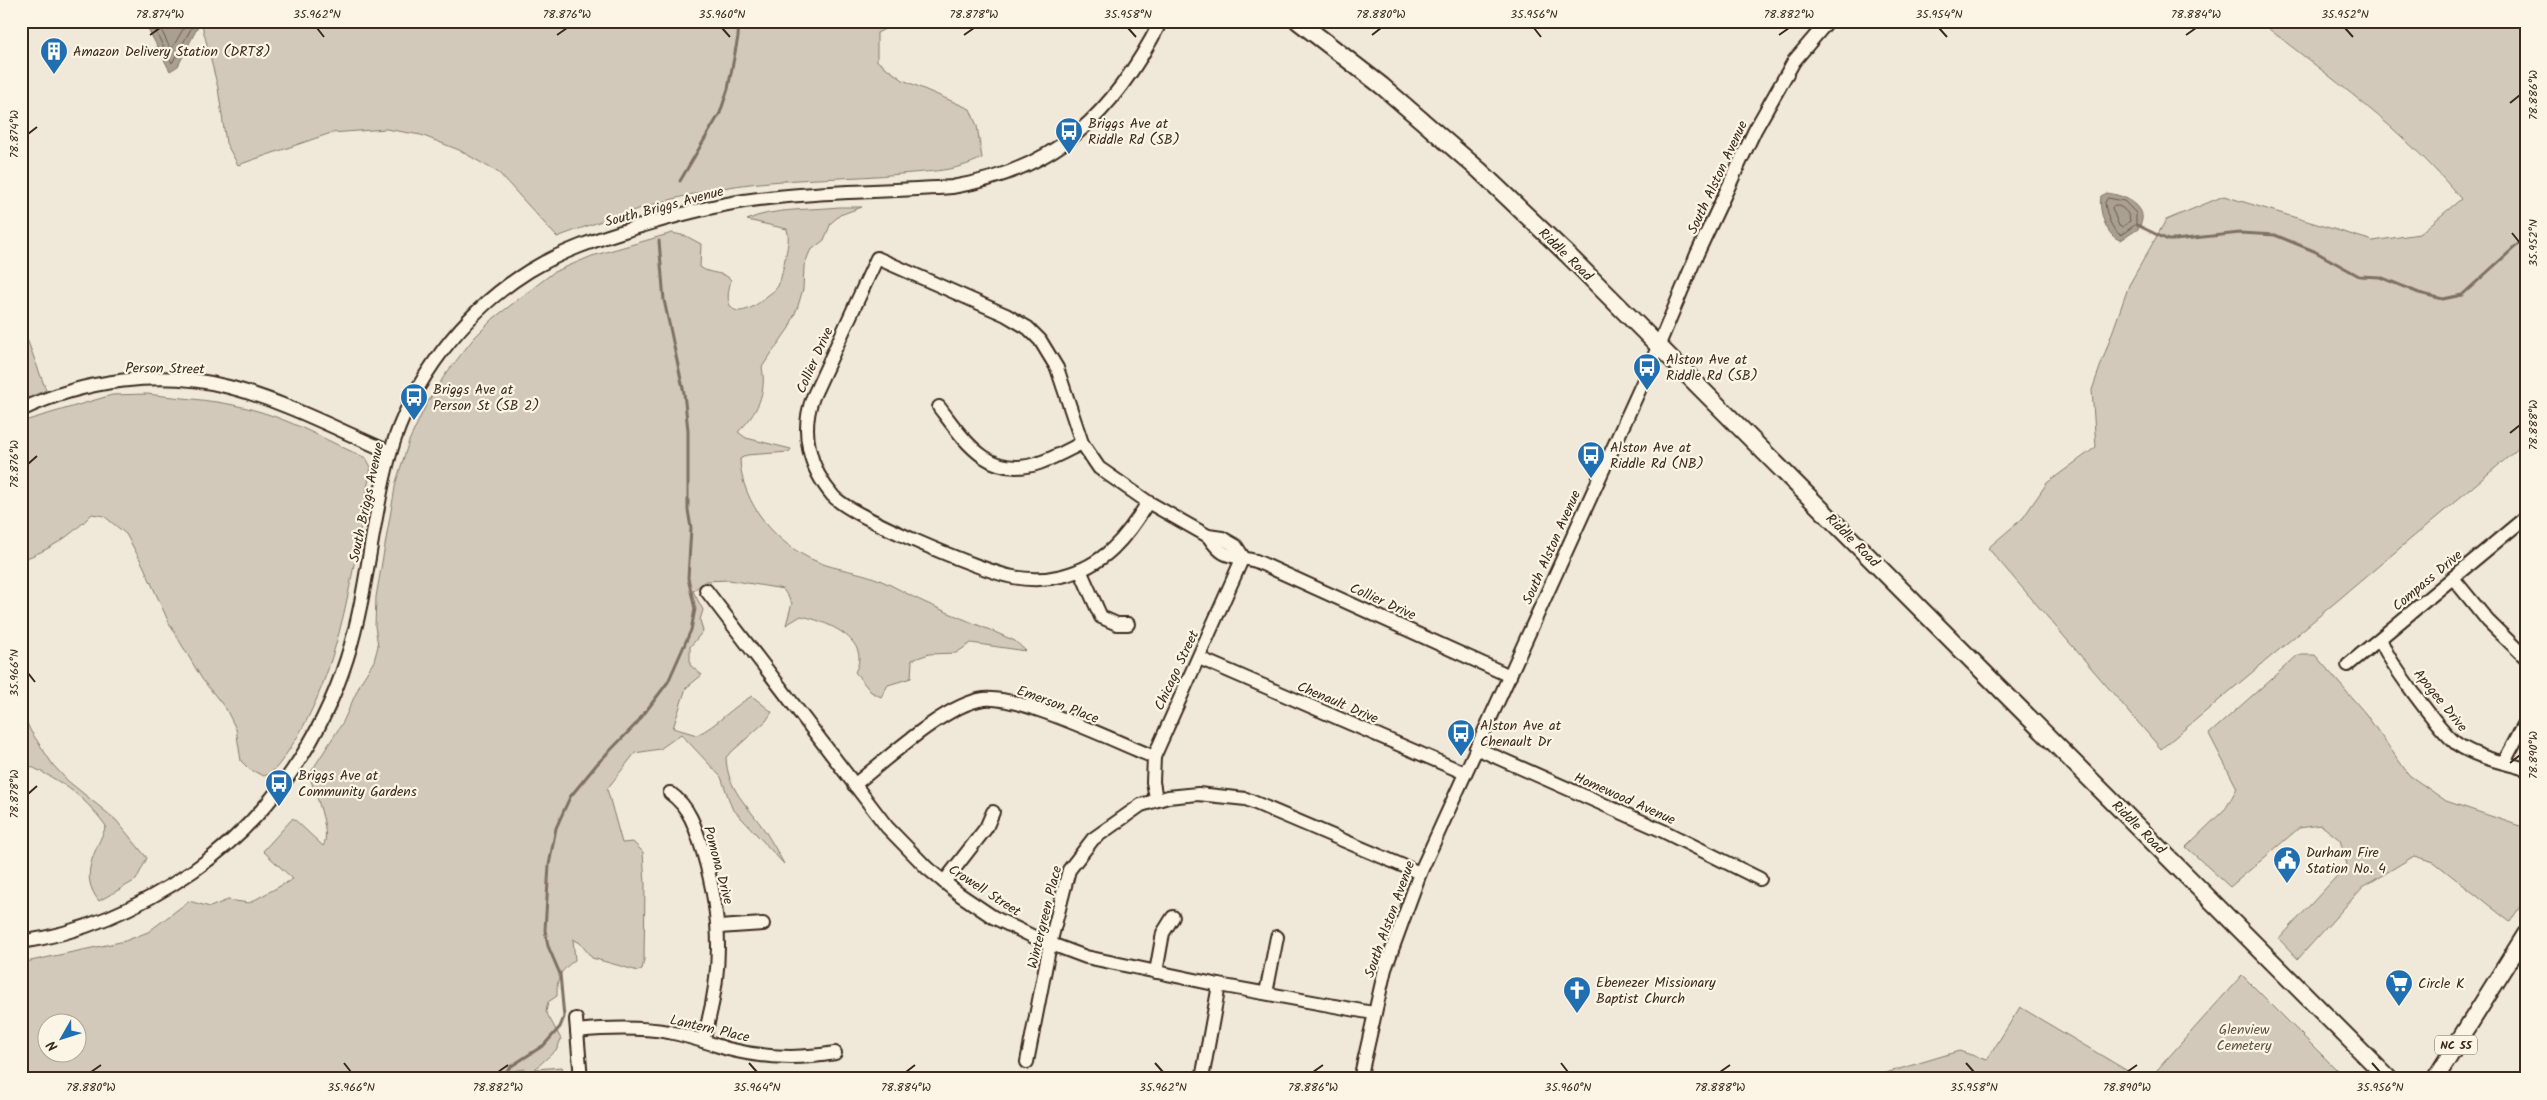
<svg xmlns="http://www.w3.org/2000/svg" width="2547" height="1100" font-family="Kalam,sans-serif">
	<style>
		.green { fill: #d2c9ba; stroke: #867a6c; fill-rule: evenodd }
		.water { fill: #aaa091; stroke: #7e7163 }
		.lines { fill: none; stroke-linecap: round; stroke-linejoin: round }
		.shore { stroke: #67594c; stroke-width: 1 }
		.stream { stroke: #7e7163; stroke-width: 3 }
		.minor-casing { stroke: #3b2a1e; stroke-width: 16 }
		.major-casing { stroke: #3b2a1e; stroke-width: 20 }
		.minor { stroke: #fcf5e5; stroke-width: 12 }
		.major { stroke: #fcf5e5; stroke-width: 16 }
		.ticks { fill: none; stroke: #3b2a1e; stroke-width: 2 }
		.labels { text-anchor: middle; stroke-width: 4.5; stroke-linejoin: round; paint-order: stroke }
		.shield { fill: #fcf5e5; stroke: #75675a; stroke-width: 1 }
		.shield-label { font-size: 12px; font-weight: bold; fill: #3b2a1e }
		.poi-label { font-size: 14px; fill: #3b2a1e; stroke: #fcf5e5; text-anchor: start }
		.street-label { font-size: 14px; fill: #3b2a1e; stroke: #fcf5e5 }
		.park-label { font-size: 14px; fill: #615245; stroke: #fcf5e5 }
		.neatline { fill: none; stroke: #3b2a1e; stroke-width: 2 }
		.ticks-label { font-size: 12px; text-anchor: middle; fill: #3b2a1e }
	</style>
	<rect width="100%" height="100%" fill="#f0e9d9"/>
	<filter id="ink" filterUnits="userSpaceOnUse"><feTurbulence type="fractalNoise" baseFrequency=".02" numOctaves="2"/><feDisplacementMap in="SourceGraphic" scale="10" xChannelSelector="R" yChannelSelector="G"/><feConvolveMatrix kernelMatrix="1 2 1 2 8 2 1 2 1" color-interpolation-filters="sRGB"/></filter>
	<g filter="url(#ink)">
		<!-- green -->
		<g class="green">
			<path d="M 201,21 L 900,21 L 877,33 L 877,61 L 903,80 L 970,109 L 977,126 L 982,158 C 954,172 931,171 901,174 C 851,179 800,178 750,184 C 683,192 620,214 557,237 L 499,173 L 459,150 L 421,135 L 386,129 L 331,133 L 238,165 L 226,143 L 218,88 Z"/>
			<path d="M 2259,21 L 2526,21 L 2526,442 L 2161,749 L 1988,548 L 2023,518 L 2047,483 L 2096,447 L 2092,390 L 2129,285 L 2166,220 L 2224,196 L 2373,241 L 2419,234 L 2461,199 C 2404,129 2329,77 2259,21 Z"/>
			<path d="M 839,207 L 862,207 L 840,215 L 831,223 L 824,240 L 810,251 L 804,266 L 803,289 L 798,306 L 789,328 L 762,367 C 767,393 757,414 738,432 L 746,438 L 791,449 L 789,452 L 747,455 L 740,459 C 741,503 777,546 818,562 C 837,570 858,571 877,579 C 893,585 908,595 924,602 C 954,616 985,627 1015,641 L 1026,651 L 971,643 L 956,653 L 929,654 L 912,660 L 911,678 L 888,685 L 881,697 L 871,692 L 855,672 C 873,640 826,621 801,616 L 786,625 L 792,603 L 783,589 L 729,580 L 705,581 L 693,591 L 703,610 L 700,620 L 703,631 L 690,647 L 690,665 L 702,675 L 686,688 L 673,728 L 697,735 C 718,725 732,707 752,696 L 772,712 L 766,721 L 726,757 C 727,790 748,805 765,831 C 772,842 778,853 784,864 L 732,808 L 721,777 L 681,734 L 660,749 L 635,753 L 607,789 L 622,843 L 633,842 L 643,852 L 645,884 L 644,960 L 642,969 L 638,971 L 592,958 L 580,943 L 573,939 L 575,960 C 559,972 557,977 557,996 L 548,1002 L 546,1012 L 561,1039 L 557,1049 L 535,1069 L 562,1067 L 566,1079 L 526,1079 L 525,1069 L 483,1075 L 480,1079 L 21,1079 L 21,963 L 125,941 L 148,932 L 189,901 L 210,907 L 228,900 L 249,903 L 293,879 L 263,851 L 293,818 L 323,846 C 332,833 314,790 309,775 L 343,722 L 361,682 L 374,661 L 378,646 L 375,626 L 376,597 L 396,482 L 409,441 L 427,403 L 445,375 L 474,338 L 494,318 L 554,272 L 592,256 L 672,233 L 686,236 L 701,244 L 700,267 C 710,275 724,271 731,280 C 720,318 744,318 767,296 C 771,293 776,290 778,286 C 782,278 783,267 785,259 C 787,248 790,240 787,229 L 747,220 C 770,208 813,210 839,207 ZM 48,1022 L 78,1022 L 78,1052 L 48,1052 Z"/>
			<polygon points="21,323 46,390 21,401"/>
			<path d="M 147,394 C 185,399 224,400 261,412 C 298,423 331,443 366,458 L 371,467 C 354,559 343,671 289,750 C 281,761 276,772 264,776 L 249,769 L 241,761 L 236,729 L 226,709 L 202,679 L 170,625 L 143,565 L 126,534 L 104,516 L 92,514 C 71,536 50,550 21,560 L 21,422 L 112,395 Z"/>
			<polygon points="2298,655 2315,655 2365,713 2409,775 2446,801 2526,828 2526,897 2510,922 2434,862 2414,856 2363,887 2298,959 2279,939 2347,865 2340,840 2321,825 2299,828 2230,887 2186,847 2226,808 2237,788 2209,734"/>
			<path d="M 21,709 L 30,730 L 53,765 L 68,781 L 116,820 L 147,858 L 136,880 L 99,901 C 78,875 96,852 106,826 C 82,793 58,779 21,762 Z"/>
			<polygon points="2242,975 2346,1079 2149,1079"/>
			<polygon points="2020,1007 2141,1079 1866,1079 1959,1051 1987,1060"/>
		</g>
		<!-- water -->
		<g class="water">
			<polygon points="144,21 196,21 198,26 178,66 170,71"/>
			<path d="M 2107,193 C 2124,195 2153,207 2138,229 L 2121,240 C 2106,238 2098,208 2101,196 Z"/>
		</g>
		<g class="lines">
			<!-- shore -->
			<g class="shore">
				<polyline points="150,21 172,63 192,27 192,21"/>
				<polyline points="157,21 171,50 185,26 185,21"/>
				<path d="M 2108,198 L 2124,201 L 2136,213 L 2136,224 L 2121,235 C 2111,231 2106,212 2105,203 Z"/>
				<path d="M 2115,205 C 2122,206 2130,213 2130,221 L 2122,227 L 2119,226 L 2112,208 Z"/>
			</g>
			<!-- stream -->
			<g class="stream">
				<polyline points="680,181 720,113 728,89 738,37 739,21"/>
				<polyline points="2137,225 2168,240 2175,240 2240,233 2275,235 2314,251 2359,276 2380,277 2419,293 2443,299 2462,295 2526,237"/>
				<polyline points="500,1079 510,1067 544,1045 560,1027 564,1017 560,974 548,946 545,930 549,865 556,828 570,797 597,764 637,723 668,682 691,630 695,609 688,578 691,528 688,510 688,430 684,393 664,300 659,241"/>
			</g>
			<!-- minor casing -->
			<g class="minor-casing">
				<g id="minor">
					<path d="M 939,407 C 965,441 989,480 1039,463 C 1054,458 1068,450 1082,443"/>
					<path d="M 21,410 C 83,380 162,369 229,387 C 284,401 338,430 390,452"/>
					<path d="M 1148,502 C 1127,537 1104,566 1062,576 C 1046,580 1028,580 1013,577 C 982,571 852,517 833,496 C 809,468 800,431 813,397 L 877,258 L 1006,315 L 1028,328 L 1040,340 L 1057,368 L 1082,443 L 1099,468 L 1148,502 L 1208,536 L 1222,538 L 1236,546 L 1243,557"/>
					<path d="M 1208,536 C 1225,561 1230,554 1256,561 L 1510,676"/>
					<polyline points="1080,570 1101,617 1117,624 1128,624"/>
					<polyline points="2453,578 2488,621 2526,658"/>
					<polyline points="706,590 887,827 927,868 959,894 993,917 1038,939 1086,957 1219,985 1373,1013"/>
					<path d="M 2381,639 C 2384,657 2441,732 2457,744 C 2478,758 2502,762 2526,769"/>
					<polyline points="1199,658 1465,773"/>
					<polyline points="2348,665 2526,517"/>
					<polyline points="1476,748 1661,830 1760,879"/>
					<polyline points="2504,762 2526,721"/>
					<path d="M 854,785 C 886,760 945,704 984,699 C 1020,695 1116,742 1154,757"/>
					<path d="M 670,793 C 690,807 696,829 703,852 C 723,920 723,973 703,1041"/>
					<polyline points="1156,799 1153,782 1154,757 1243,557"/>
					<polyline points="944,882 986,828 993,812"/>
					<polyline points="719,927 763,924"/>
					<path d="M 21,942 C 83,933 142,906 193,871 C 267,820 320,743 347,658 C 368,592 371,521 390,454 C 411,381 463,312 529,271 C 562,251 597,239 634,228 C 670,217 707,207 744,201 C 813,191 883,192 952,187 C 1057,170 1114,113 1161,21"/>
					<polyline points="1156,972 1163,933 1173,917"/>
					<polyline points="1266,993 1277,937"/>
					<polyline points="576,1019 581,1079"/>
					<path d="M 577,1031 C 608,1028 639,1027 669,1032 C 689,1036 709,1043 728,1049 C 763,1058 800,1059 835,1053"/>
					<polyline points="1027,1062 1050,944 1069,870 1093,839 1141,805 1168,797 1198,794 1246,799 1420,873"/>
					<polyline points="1202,1079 1219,985"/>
					<polyline points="1360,1079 1385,969 1420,873 1647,373 1697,254 1755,130 1794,61 1828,21"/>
				</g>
			</g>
			<!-- major casing -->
			<g class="major-casing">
				<g id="major">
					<polyline points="1298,21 1382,86 1479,170 1568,255 2389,1079"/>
					<polyline points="2435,1079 2526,934"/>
				</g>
			</g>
			<!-- minor -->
			<use href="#minor" class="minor"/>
			<!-- major -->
			<use href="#major" class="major"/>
		</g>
	</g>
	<!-- ticks -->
	<path class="ticks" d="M 317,28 L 324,37M 722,28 L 730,37M 1128,28 L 1136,37M 1534,28 L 1541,37M 1939,28 L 1947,37M 2345,28 L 2353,37M 150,35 L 160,28M 557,35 L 567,28M 964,35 L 974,28M 1372,35 L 1381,28M 1779,35 L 1789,28M 2186,35 L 2196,28M 2510,103 L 2520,95M 28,134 L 37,127M 2512,233 L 2520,243M 2510,433 L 2520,425M 28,464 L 37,456M 28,673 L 35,682M 2510,763 L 2520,755M 28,794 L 37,786M 344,1063 L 351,1072M 749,1063 L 757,1072M 1155,1063 L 1163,1072M 1561,1063 L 1568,1072M 1966,1063 L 1974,1072M 2372,1063 L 2380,1072M 91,1072 L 101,1065M 498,1072 L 508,1065M 906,1072 L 915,1065M 1313,1072 L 1323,1065M 1720,1072 L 1730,1065M 2127,1072 L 2137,1065"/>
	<!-- icons -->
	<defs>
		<g id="building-pin" transform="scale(1.4375)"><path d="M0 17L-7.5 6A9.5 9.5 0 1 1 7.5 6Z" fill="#1f6fb2" stroke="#fcf5e5"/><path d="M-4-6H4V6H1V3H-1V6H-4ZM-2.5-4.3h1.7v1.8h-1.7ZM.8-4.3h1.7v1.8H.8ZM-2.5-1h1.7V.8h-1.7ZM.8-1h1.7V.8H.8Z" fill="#fff"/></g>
		<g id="bus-pin" transform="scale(1.4375)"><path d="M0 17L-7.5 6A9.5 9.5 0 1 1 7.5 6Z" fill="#1f6fb2" stroke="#fcf5e5"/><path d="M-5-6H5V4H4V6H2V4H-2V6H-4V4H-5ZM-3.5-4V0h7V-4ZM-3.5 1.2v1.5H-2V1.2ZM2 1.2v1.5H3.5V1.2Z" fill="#fff"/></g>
		<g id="civic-pin" transform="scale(1.4375)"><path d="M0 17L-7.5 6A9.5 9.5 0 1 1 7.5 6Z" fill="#1f6fb2" stroke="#fcf5e5"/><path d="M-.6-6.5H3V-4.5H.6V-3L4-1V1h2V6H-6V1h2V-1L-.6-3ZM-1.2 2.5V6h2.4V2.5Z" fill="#fff"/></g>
		<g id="supermarket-pin" transform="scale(1.4375)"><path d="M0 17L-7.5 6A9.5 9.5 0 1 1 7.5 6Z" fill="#1f6fb2" stroke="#fcf5e5"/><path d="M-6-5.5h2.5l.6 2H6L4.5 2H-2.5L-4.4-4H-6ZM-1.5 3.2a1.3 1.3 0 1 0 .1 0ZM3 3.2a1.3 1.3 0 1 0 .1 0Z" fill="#fff"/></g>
		<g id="church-pin" transform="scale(1.4375)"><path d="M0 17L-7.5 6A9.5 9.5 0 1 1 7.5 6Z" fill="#1f6fb2" stroke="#fcf5e5"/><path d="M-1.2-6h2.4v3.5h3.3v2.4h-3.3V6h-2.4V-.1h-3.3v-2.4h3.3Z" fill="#fff"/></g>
	</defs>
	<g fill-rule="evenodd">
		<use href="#building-pin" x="54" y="51"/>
		<use href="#bus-pin" x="1069" y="131"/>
		<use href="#bus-pin" x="1647" y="367"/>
		<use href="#bus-pin" x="414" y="397"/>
		<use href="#bus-pin" x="1591" y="455"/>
		<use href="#bus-pin" x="1461" y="733"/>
		<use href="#bus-pin" x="279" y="783"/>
		<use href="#civic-pin" x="2287" y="860"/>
		<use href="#supermarket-pin" x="2399" y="983"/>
		<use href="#church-pin" x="1577" y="990"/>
	</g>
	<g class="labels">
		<!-- shield labels -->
		<rect class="shield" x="2435" y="1035.5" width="42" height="19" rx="4"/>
		<g class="shield-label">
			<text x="2456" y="1049">NC 55</text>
		</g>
		<!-- poi labels -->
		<g class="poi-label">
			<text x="73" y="56">Amazon Delivery Station (DRT8)</text>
			<text x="1088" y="128">Briggs Ave at<tspan x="1088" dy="16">Riddle Rd (SB)</tspan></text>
			<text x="1666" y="364">Alston Ave at<tspan x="1666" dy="16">Riddle Rd (SB)</tspan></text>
			<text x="433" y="394">Briggs Ave at<tspan x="433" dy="16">Person St (SB 2)</tspan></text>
			<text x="1610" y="452">Alston Ave at<tspan x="1610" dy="16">Riddle Rd (NB)</tspan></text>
			<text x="1480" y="730">Alston Ave at<tspan x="1480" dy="16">Chenault Dr</tspan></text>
			<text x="298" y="780">Briggs Ave at<tspan x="298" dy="16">Community Gardens</tspan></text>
			<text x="2306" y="857">Durham Fire<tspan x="2306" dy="16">Station No. 4</tspan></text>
			<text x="1596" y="987">Ebenezer Missionary<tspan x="1596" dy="16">Baptist Church</tspan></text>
			<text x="2418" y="988">Circle K</text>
		</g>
		<!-- street labels -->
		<g class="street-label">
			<text transform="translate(1717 177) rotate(-65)" y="5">South Alston Avenue</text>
			<text transform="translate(664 206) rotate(-15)" y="5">South Briggs Avenue</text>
			<text transform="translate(1566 254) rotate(44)" y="5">Riddle Road</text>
			<text transform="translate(814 360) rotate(-66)" y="5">Collier Drive</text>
			<text transform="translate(165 368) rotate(1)" y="5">Person Street</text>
			<text transform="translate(366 502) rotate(-78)" y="5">South Briggs Avenue</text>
			<text transform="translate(1853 540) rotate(45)" y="5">Riddle Road</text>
			<text transform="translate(1551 547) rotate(-66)" y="5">South Alston Avenue</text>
			<text transform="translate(2427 580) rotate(-40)" y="5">Compass Drive</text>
			<text transform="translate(1383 601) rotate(24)" y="5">Collier Drive</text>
			<text transform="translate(1176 670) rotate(-65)" y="5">Chicago Street</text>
			<text transform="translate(2441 700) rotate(51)" y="5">Apogee Drive</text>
			<text transform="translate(1338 702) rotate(23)" y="5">Chenault Drive</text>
			<text transform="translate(1058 704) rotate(20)" y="5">Emerson Place</text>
			<text transform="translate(1625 798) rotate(24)" y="5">Homewood Avenue</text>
			<text transform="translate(2139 827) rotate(45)" y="5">Riddle Road</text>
			<text transform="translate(719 865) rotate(75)" y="5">Pomona Drive</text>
			<text transform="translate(985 890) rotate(33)" y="5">Crowell Street</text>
			<text transform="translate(1044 917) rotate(-76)" y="5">Wintergreen Place</text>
			<text transform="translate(1389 919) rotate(-70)" y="5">South Alston Avenue</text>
			<text transform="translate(710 1028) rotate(13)" y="5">Lantern Place</text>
		</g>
		<!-- park labels -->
		<g class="park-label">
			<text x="2244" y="1034">Glenview<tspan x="2244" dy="16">Cemetery</tspan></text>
		</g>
	</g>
	<!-- margin -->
	<rect width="2547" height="1100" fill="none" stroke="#fcf5e5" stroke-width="55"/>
	<!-- north arrow -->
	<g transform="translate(62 1038) rotate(231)"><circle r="24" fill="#fcf5e5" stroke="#afa495"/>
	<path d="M0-4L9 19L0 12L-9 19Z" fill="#1f6fb2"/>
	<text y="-8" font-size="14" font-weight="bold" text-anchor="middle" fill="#3b2a1e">N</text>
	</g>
	<rect x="28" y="28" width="2492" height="1044" class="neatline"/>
	<g class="ticks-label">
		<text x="160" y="18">78.874°W</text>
		<text x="317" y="18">35.962°N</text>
		<text x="567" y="18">78.876°W</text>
		<text x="722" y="18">35.960°N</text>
		<text x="974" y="18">78.878°W</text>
		<text x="1128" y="18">35.958°N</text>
		<text x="1381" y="18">78.880°W</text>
		<text x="1534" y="18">35.956°N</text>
		<text x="1789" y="18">78.882°W</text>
		<text x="1939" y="18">35.954°N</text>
		<text x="2196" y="18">78.884°W</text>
		<text x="2345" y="18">35.952°N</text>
		<text transform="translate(2533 95) rotate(-90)" y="4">78.886°W</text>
		<text transform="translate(14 134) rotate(-90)" y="4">78.874°W</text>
		<text transform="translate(2533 243) rotate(-90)" y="4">35.952°N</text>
		<text transform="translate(2533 425) rotate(-90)" y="4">78.888°W</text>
		<text transform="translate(14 464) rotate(-90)" y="4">78.876°W</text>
		<text transform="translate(14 673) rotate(-90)" y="4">35.966°N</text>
		<text transform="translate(2533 755) rotate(-90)" y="4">78.890°W</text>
		<text transform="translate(14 794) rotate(-90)" y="4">78.878°W</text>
		<text x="91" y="1091">78.880°W</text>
		<text x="351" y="1091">35.966°N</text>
		<text x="498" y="1091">78.882°W</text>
		<text x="757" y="1091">35.964°N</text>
		<text x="906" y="1091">78.884°W</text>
		<text x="1163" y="1091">35.962°N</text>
		<text x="1313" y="1091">78.886°W</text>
		<text x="1568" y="1091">35.960°N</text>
		<text x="1720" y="1091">78.888°W</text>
		<text x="1974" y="1091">35.958°N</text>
		<text x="2127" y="1091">78.890°W</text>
		<text x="2380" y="1091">35.956°N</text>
	</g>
</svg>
